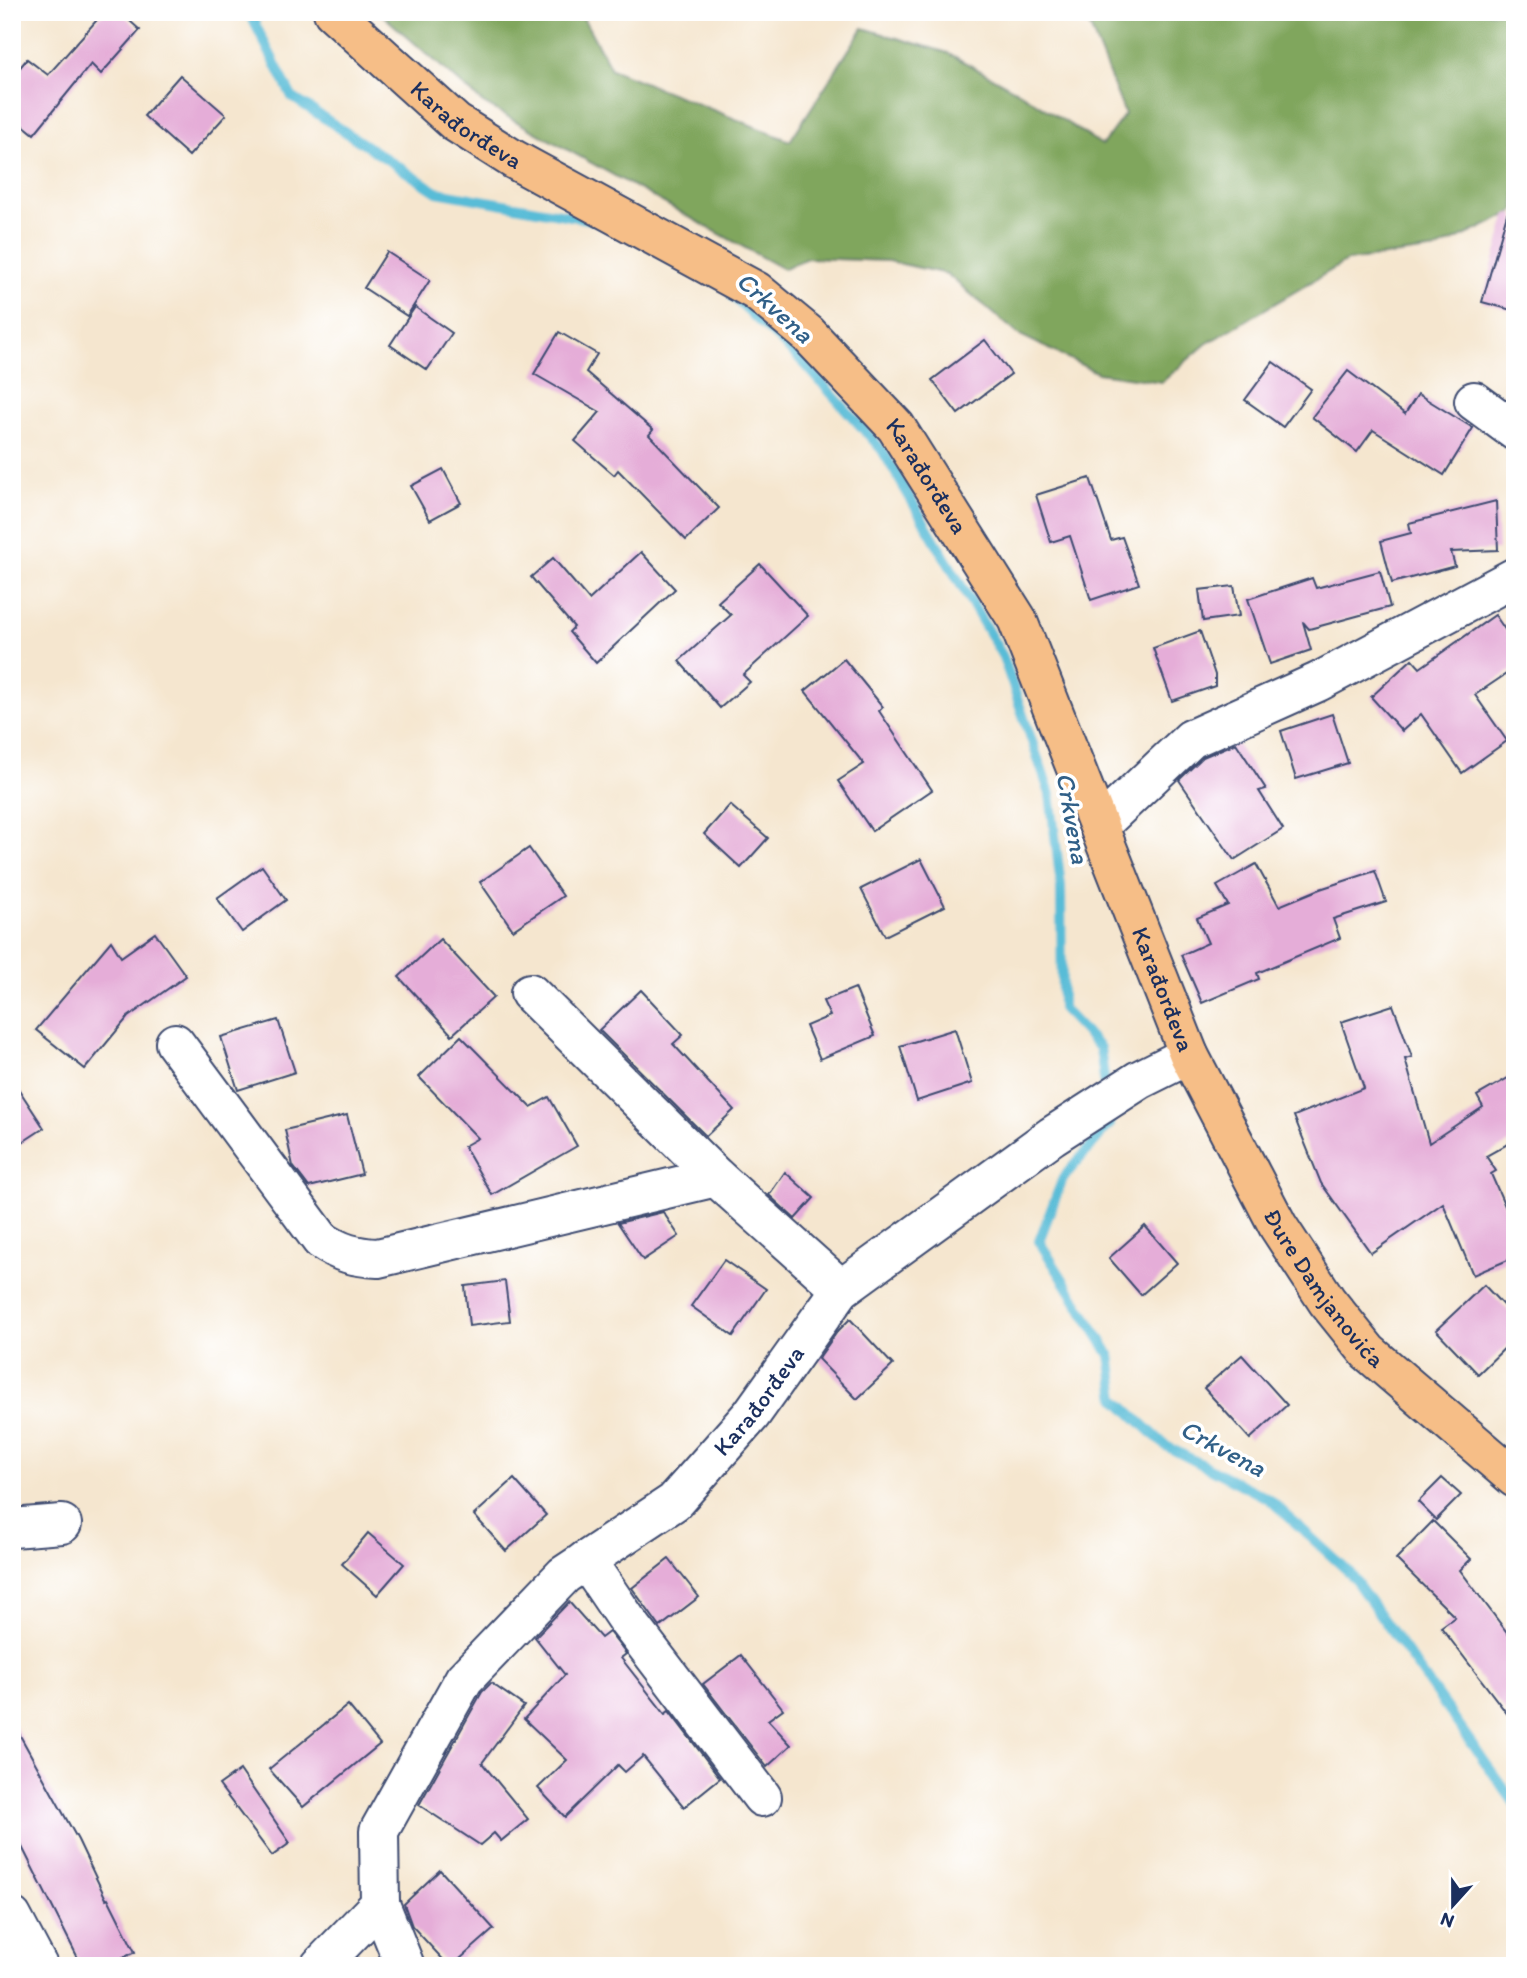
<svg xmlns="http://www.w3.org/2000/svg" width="1527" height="1978" font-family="Itim,sans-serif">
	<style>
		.forest { fill: #80a65d; stroke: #4e6a5e; stroke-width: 2 }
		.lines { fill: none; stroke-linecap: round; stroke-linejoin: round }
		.stream { stroke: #59bcd7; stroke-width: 10 }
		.building { fill: #e5add8 }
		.minor-casing { stroke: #3c4a6f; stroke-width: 42 }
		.primary-casing { stroke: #3c4a6f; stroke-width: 42 }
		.minor { stroke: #fff; stroke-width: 38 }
		.primary { stroke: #f6be87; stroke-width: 38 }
		.labels { text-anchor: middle; stroke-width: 7; stroke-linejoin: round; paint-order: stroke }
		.street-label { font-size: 24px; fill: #1b2f5e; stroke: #fff }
		.water-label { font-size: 26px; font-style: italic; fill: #316088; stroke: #fff }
	</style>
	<rect width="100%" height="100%" fill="#fff"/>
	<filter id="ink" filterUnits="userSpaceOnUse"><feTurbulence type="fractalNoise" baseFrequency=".0143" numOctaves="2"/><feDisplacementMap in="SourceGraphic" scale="14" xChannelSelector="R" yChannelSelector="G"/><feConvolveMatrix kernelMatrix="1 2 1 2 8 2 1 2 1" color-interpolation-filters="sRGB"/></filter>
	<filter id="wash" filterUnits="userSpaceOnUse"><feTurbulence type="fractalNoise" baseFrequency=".00686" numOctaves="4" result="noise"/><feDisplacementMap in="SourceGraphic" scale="28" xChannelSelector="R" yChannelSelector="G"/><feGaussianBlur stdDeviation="1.57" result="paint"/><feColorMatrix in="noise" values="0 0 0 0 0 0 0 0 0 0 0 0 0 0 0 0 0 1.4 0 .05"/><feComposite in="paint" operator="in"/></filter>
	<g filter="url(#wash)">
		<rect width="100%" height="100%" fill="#f5e6cf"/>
		<!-- forest -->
		<polygon class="forest" points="379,12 580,12 611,69 790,141 863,28 948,53 1019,92 1102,145 1125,114 1084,12 1515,12 1515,209 1512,213 1437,249 1347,261 1206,344 1162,382 1098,373 1018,334 947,274 888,261 807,258 783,269 483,103"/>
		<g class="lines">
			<!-- stream -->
			<g class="stream">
				<polyline points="249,12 292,97 437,192 593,220"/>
				<polyline points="732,296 802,361 882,450 1003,657 1050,794 1061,886 1062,1008 1100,1048 1106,1093"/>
				<polyline points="1108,1109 1110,1124 1063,1178 1039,1241 1110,1355 1116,1399 1166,1446 1269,1499 1350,1573 1515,1804"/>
			</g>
		</g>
		<g id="blocks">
			<!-- building -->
			<g class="building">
				<polygon points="104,12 120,12 140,30 101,74 91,64 34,134 12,116 12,77 27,59 48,75"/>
				<polygon points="180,75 226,115 189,156 144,116"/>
				<polygon points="1507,214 1515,215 1515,311 1482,302"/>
				<polygon points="387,252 430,280 407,316 364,288"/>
				<polygon points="415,307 452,333 427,370 390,345"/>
				<polygon points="559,332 597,354 586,372 653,430 649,435 719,508 686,540 618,470 614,475 575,441 600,412 534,374"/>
				<polygon points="985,340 1011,374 958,414 932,380"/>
				<polygon points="1273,362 1311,389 1283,427 1245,400"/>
				<polygon points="1348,371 1405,414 1418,394 1473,428 1444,475 1373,430 1357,452 1312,417"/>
				<polygon points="443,469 461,503 430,520 411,486"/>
				<polygon points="1090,478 1111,540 1122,537 1139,584 1091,600 1070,536 1051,542 1036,495"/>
				<polygon points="1496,501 1498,550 1451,552 1455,566 1392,583 1381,541 1411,533 1409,523"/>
				<polygon points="641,552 675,589 596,663 569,632 574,627 531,577 553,558 589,600"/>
				<polygon points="760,564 808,616 743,675 750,682 720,708 679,661 731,615 718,602"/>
				<polygon points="1380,571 1390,607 1309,629 1303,622 1311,650 1270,664 1248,599 1312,578 1316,588"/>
				<polygon points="1234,586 1239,616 1203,621 1199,590"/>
				<polygon points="1495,615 1515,644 1515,668 1475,695 1507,741 1462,773 1421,714 1402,731 1371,697 1412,659 1420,668"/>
				<polygon points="1200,631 1215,675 1215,686 1172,701 1153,648"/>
				<polygon points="844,659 883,707 879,711 932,790 872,831 838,781 864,764 805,691"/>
				<polygon points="1332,714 1348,763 1296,779 1281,731"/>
				<polygon points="1236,743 1266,789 1259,791 1283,829 1234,860 1179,780 1203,757"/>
				<polygon points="730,805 768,838 741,868 704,834"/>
				<polygon points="529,848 563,896 513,930 480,882"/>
				<polygon points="921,859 945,906 885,936 861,889"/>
				<polygon points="1256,864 1279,906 1320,889 1375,871 1386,902 1333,919 1340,938 1257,973 1259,979 1202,1003 1181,955 1208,943 1197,918 1228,905 1217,886"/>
				<polygon points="262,866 286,900 242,932 217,898"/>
				<polygon points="155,933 186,976 128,1017 85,1069 36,1030 111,941 121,957"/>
				<polygon points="440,939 494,997 452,1035 399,977"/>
				<polygon points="855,988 875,1036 820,1059 806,1026 830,1016 823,1001"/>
				<polygon points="641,990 683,1035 673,1044 734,1110 706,1136 599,1030"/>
				<polygon points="1393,1005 1412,1057 1405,1059 1429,1143 1483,1107 1477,1096 1515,1074 1515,1140 1486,1156 1496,1171 1491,1174 1515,1229 1515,1257 1473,1275 1443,1203 1371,1253 1321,1183 1294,1116 1364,1088 1341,1022"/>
				<polygon points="278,1020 295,1072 238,1090 221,1037"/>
				<polygon points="955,1029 972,1083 917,1101 900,1046"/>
				<polygon points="461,1036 531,1107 549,1097 577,1146 492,1195 464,1146 478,1138 419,1077"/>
				<polygon points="12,1079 44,1128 12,1149"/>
				<polygon points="347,1115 362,1174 309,1187 293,1166 285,1130"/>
				<polygon points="785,1172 814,1198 795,1219 769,1195"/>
				<polygon points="663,1212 679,1236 643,1260 618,1223"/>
				<polygon points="1145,1226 1177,1263 1141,1295 1109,1258"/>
				<polygon points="724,1260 766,1289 733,1336 691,1306"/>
				<polygon points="505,1281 510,1321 469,1326 465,1286"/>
				<polygon points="1484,1285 1515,1318 1515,1338 1478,1374 1436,1330"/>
				<polygon points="850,1319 893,1365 857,1399 818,1359 837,1332"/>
				<polygon points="1242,1355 1287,1405 1250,1439 1204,1388"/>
				<polygon points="1442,1478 1461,1495 1436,1520 1418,1502"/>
				<polygon points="514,1479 546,1515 506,1551 474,1515"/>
				<polygon points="1433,1521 1471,1559 1460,1570 1515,1643 1515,1724 1441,1627 1455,1617 1396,1559"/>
				<polygon points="368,1533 404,1564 377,1595 342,1564"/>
				<polygon points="669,1559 699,1597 660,1627 632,1588"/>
				<polygon points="569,1602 601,1638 609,1632 626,1654 621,1658 665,1714 669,1711 720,1778 684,1807 643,1756 625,1772 618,1765 565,1817 538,1788 567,1760 524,1719 565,1675 535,1637"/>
				<polygon points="741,1655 783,1709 768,1720 791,1745 767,1767 703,1684"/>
				<polygon points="491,1683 524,1706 482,1763 528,1819 501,1841 494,1833 480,1845 419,1805 482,1692"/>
				<polygon points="348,1705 380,1744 303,1807 269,1769"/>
				<polygon points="12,1721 78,1840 106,1899 108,1898 135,1952 107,1966 82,1966 12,1827"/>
				<polygon points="240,1770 290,1843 272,1856 219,1785"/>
				<polygon points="440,1870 494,1929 452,1966 449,1966 412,1926 404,1904"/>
			</g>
		</g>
	</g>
	<g filter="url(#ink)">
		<use href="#blocks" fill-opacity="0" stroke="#3c4a6f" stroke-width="2"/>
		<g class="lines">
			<!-- minor casing -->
			<g class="minor-casing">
				<g id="minor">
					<polyline points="1474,401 1515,431"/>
					<polyline points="1100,825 1191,739 1318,682 1515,577"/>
					<polyline points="530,993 716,1177 841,1289"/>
					<path d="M 175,1043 L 321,1240 C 340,1253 355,1257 378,1258 L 716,1177"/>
					<polyline points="12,1528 62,1524"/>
					<polyline points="586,1560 626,1619 762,1797"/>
					<polyline points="380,1904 405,1966"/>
					<polyline points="12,1917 38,1966"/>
					<path id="s1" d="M 320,1966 L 380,1904 L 379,1831 L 464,1679 L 564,1575 L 674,1502 L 751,1415 L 841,1289 L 1052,1136 L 1139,1080 L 1189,1055"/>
				</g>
			</g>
			<!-- primary casing -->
			<g class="primary-casing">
				<g id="primary">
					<path id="s2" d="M 333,12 L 456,123 L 513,159 L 756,291 L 808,334 L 896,427 L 1017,619 L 1189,1055 L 1278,1226 L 1327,1301 L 1368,1352 L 1515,1478"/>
				</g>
			</g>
			<!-- minor -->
			<use href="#minor" class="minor"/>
			<!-- primary -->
			<use href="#primary" class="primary"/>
		</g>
	</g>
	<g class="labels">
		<!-- street labels -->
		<g class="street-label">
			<text dy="8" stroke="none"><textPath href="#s2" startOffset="175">Karađorđeva</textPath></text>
			<text dy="8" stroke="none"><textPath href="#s2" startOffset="763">Karađorđeva</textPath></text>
			<text dy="8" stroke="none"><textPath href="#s2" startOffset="1330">Karađorđeva</textPath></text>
			<text dy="8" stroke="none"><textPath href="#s2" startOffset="1671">Đure Damjanovića</textPath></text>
			<text dy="8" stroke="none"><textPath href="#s1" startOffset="742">Karađorđeva</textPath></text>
		</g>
		<!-- water labels -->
		<g class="water-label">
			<text transform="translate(775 307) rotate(42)" y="9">Crkvena</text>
			<text transform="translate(1073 818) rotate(80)" y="9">Crkvena</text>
			<text transform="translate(1223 1448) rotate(28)" y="9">Crkvena</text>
		</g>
	</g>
	<!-- margin -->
	<rect width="1527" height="1978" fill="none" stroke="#fff" stroke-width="42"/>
	<!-- north arrow -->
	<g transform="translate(1453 1905) rotate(201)" stroke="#ffffff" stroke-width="5" paint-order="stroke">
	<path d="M0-5L12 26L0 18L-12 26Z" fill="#1b2f5e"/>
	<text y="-10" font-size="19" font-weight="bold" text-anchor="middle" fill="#1b2f5e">N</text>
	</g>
</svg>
